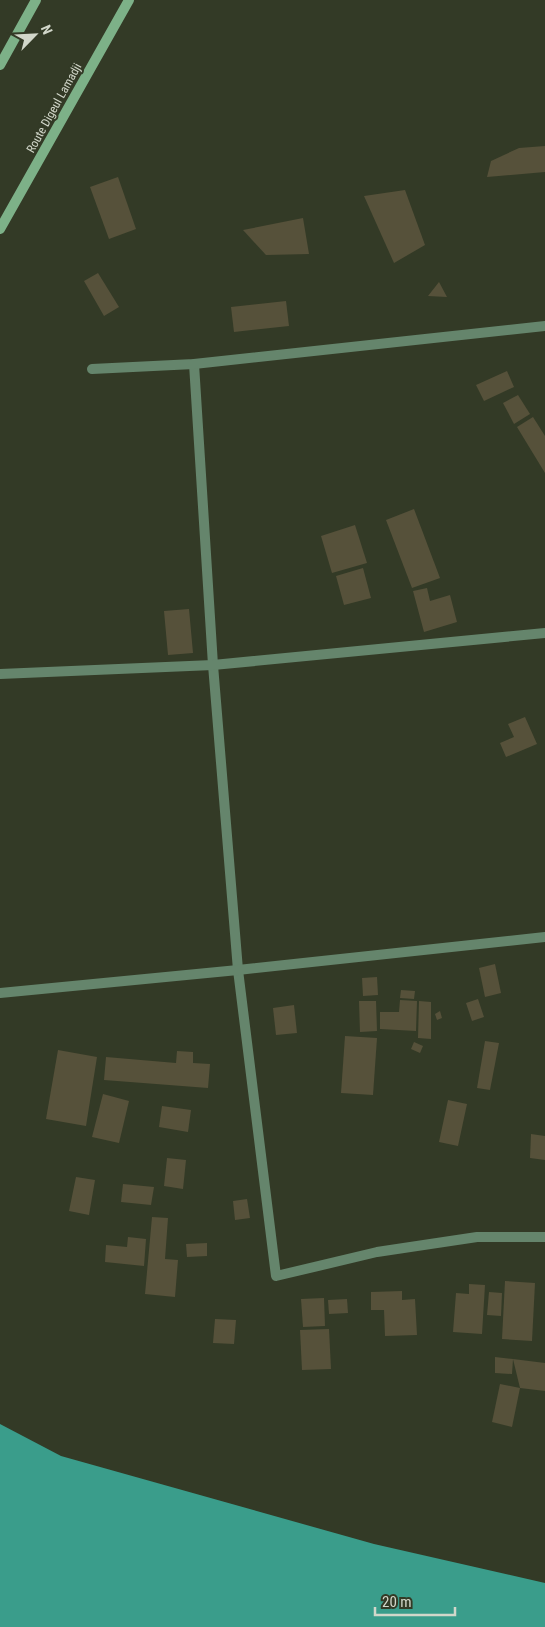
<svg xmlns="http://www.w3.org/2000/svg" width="545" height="1627" font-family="'Roboto Condensed',sans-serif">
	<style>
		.water { fill: #3a9d8b }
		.building { fill: #56513a }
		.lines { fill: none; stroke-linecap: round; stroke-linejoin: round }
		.minor { stroke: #65856c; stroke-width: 10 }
		.secondary { stroke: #7db188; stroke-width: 10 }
		.labels { text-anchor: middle; stroke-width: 4; stroke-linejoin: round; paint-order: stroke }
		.street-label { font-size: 12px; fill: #d2d7ca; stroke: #333a26 }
	</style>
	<rect width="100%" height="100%" fill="#333a26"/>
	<!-- water -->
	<polygon class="water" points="0,1424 61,1456 374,1544 545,1583 545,1627 0,1627"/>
	<!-- building -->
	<g class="building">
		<polygon points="545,146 545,172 487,177 491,161 519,148"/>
		<polygon points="118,177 136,229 109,239 90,187"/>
		<polygon points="405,190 425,245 394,263 364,196"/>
		<polygon points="303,218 309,254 266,255 243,230"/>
		<polygon points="98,273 119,307 104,316 84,281"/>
		<polygon points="439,282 447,297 428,296"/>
		<polygon points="286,301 289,326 234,332 231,307"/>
		<polygon points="507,371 514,387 484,401 476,385"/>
		<polygon points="518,395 530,414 514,424 503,403"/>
		<polygon points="533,417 545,436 545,473 517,427"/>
		<polygon points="414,509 440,578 412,588 386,520"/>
		<polygon points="355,525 367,563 332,573 321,536"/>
		<polygon points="363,568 371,598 344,605 336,576"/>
		<polygon points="427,588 430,601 450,595 457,622 424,632 413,591"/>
		<polygon points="189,609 193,653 168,655 164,611"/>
		<polygon points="525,717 537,744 506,757 500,743 514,737 508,724"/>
		<polygon points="495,964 501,993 485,997 479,968"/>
		<polygon points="377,977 378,995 363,996 362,978"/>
		<polygon points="401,990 415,991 414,999 400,998"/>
		<polygon points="478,999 484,1017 472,1021 466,1003"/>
		<polygon points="400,1000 417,1001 416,1031 380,1029 380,1012 399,1012"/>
		<polygon points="359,1001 376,1001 377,1031 360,1032"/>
		<polygon points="419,1001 431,1002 431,1039 418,1038"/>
		<polygon points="294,1005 297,1033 276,1035 273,1008"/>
		<polygon points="440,1011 442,1018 437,1020 435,1014"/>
		<polygon points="345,1036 377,1038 373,1095 341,1093"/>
		<polygon points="485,1041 499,1043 490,1090 477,1088"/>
		<polygon points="414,1042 423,1046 420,1053 411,1049"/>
		<polygon points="58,1050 97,1057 86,1126 46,1119"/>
		<polygon points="177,1051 193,1052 193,1063 210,1064 208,1088 104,1080 106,1057 176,1063"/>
		<polygon points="103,1094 129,1101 119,1143 92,1137"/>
		<polygon points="448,1100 467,1104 458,1146 439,1142"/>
		<polygon points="162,1106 191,1110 188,1132 159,1127"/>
		<polygon points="531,1134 545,1136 545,1160 530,1158"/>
		<polygon points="167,1158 186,1160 183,1189 164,1186"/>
		<polygon points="76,1177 95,1180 89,1215 69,1211"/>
		<polygon points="123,1184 154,1187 151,1205 121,1202"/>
		<polygon points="247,1199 250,1218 235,1220 233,1201"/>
		<polygon points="152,1217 168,1218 165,1259 178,1260 175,1297 145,1294"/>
		<polygon points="128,1237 146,1239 144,1266 105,1262 106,1245 127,1247"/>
		<polygon points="207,1243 207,1256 187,1257 186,1244"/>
		<polygon points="505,1281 535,1283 532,1341 502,1339"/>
		<polygon points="469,1284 485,1285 482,1334 453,1332 456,1293 469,1294"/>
		<polygon points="402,1291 402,1300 415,1299 417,1335 385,1336 384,1310 371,1310 371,1292"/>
		<polygon points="489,1292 502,1293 501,1316 487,1315"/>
		<polygon points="324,1298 325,1326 303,1327 301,1299"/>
		<polygon points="347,1299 348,1313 329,1314 328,1300"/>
		<polygon points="215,1319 236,1320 234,1344 213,1343"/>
		<polygon points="329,1329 331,1369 302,1370 300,1330"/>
		<polygon points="495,1357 513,1359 545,1363 545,1391 520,1388 513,1359 512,1374 495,1373"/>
		<polygon points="500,1384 520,1388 512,1427 492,1422"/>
	</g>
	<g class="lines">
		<!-- minor -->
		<g class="minor">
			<polyline points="194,364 213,665 238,970 276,1276 377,1252 477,1237 545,1237"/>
			<polyline points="92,369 194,364 545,326"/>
			<polyline points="0,674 213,665 545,633"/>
			<polyline points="0,993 238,970 545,937"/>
		</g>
		<!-- secondary -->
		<g class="secondary">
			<polyline points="0,65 36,0"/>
			<polyline points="0,229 129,0"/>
		</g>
	</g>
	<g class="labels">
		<!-- street labels -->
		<g class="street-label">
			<text transform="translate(54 108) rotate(-61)" y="4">Route Digeul Lamadji</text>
		</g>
	</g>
	<!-- north arrow -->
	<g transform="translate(35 35) rotate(66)" stroke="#333a26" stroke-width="4" paint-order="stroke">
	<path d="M0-4L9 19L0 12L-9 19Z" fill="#d2d7ca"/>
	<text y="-8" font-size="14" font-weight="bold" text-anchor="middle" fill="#d2d7ca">N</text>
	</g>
	<!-- scale -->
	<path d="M375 1607v8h80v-8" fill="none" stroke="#d2d7ca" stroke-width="2.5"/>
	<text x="382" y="1607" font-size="15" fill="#d2d7ca" stroke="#333a26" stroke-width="4" paint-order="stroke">20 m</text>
</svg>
